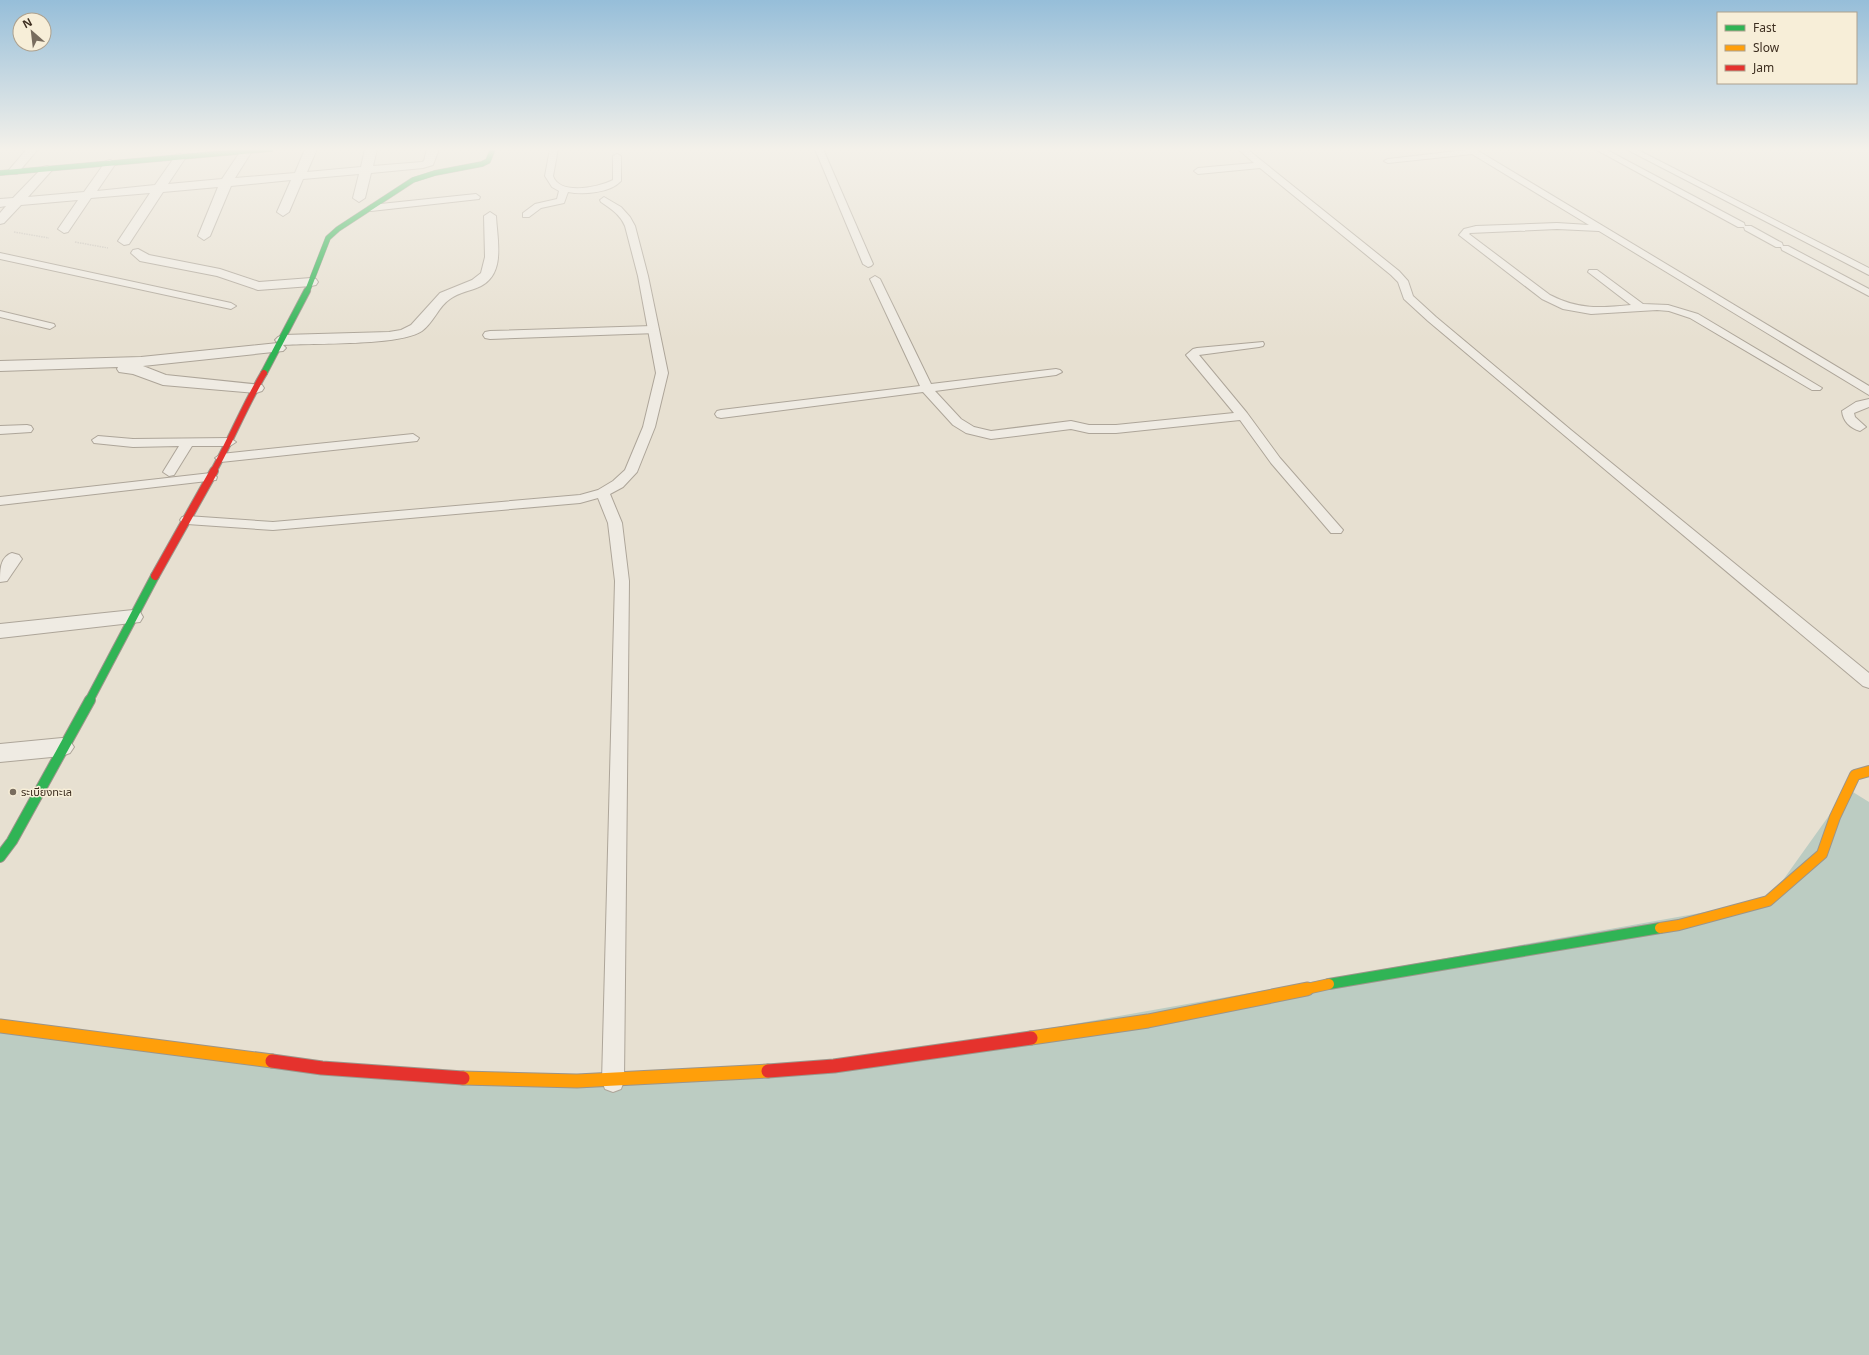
<svg xmlns="http://www.w3.org/2000/svg" width="1869" height="1355" font-family="Georgia,'Noto Sans Thai',serif">
	<style>
		.water { fill: #bcccc2 }
		.lines { fill: none; stroke-linecap: round; stroke-linejoin: round }
		.lane-casing { stroke: #ada599; stroke-width: 2 }
		.street-casing { stroke: #ada599; stroke-width: 2 }
		.fast-far3-casing { stroke: #9c958a; stroke-width: 6 }
		.fast-far2-casing { stroke: #9c958a; stroke-width: 8 }
		.fast-far1-casing { stroke: #9c958a; stroke-width: 10 }
		.fast-casing { stroke: #9c958a; stroke-width: 12 }
		.slow-far1-casing { stroke: #9c958a; stroke-width: 12 }
		.slow-casing { stroke: #9c958a; stroke-width: 15 }
		.jam-far2-casing { stroke: #9c958a; stroke-width: 8 }
		.jam-far1-casing { stroke: #9c958a; stroke-width: 10 }
		.jam-casing { stroke: #9c958a; stroke-width: 15 }
		.path { stroke: #c8c2b9; stroke-width: 1.5; stroke-dasharray: 1.5 1; stroke-linecap: butt }
		.lane { fill: #efebe3; fill-rule: evenodd }
		.street { fill: #efebe3; fill-rule: evenodd }
		.fast-far3 { stroke: #30b455; stroke-width: 5 }
		.fast-far2 { stroke: #30b455; stroke-width: 6 }
		.fast-far1 { stroke: #30b455; stroke-width: 8 }
		.fast { stroke: #30b455; stroke-width: 10 }
		.slow-far1 { stroke: #ff9f0a; stroke-width: 10 }
		.slow { stroke: #ff9f0a; stroke-width: 13 }
		.jam-far2 { stroke: #e5322d; stroke-width: 6 }
		.jam-far1 { stroke: #e5322d; stroke-width: 8 }
		.jam { stroke: #e5322d; stroke-width: 13 }
		.poi-dot { fill: #786c5e; stroke: #f7eed8; stroke-width: 1.5 }
		.labels { text-anchor: middle; stroke-width: 3; stroke-linejoin: round; paint-order: stroke }
		.poi-label { font-size: 11px; fill: #3d2e20; stroke: #f7eed8; text-anchor: start }
	</style>
	<rect width="100%" height="100%" fill="#e7e0d1"/>
	<!-- water -->
	<polygon class="water" points="1848,789 1869,802 1869,1355 0,1355 0,1029 506,1081 854,1063 1768,901"/>
	<g class="lines">
		<!-- lane casing -->
		<g class="lane-casing">
			<g id="lane">
				<path d="M 550,149 L 558,149 L 553,176 C 560,196 599,187 613,180 L 613,156 L 617,154 L 621,156 L 621,181 C 610,193 583,195 568,192 L 564,203 L 541,208 L 529,217 L 523,217 L 523,213 L 535,204 L 557,199 L 559,191 L 552,187 L 545,176 Z"/>
				<polygon points="815,149 823,149 873,264 871,266 868,267 863,264"/>
				<polygon points="1238,149 1247,149 1399,271 1408,281 1413,296 1436,317 1571,430 1869,673 1869,688 1863,686 1428,321 1404,299 1398,282 1391,275 1260,168 1198,174 1194,171 1198,168 1254,163"/>
				<path d="M 1465,149 L 1475,149 L 1869,386 L 1869,395 L 1599,231 L 1557,229 L 1470,233 L 1469,234 L 1550,295 C 1579,310 1600,308 1631,305 L 1588,272 L 1589,270 L 1597,270 L 1643,304 L 1668,305 L 1698,314 L 1822,388 L 1820,390 L 1812,390 L 1690,318 L 1669,311 L 1657,310 L 1591,314 L 1563,309 L 1542,299 L 1459,235 L 1464,229 L 1476,226 L 1557,223 L 1589,225 L 1472,154 L 1388,163 L 1384,161 L 1388,159 L 1466,150 Z"/>
				<polygon points="1595,149 1605,149 1744,223 1745,226 1751,226 1782,243 1783,246 1788,246 1869,289 1869,296 1782,250 1781,247 1776,247 1745,230 1744,227 1738,227"/>
				<polygon points="1626,149 1636,149 1869,268 1869,275"/>
				<polygon points="476,194 480,197 479,199 371,211 367,208 371,205"/>
				<path d="M 604,197 L 621,207 L 630,217 L 635,226 L 648,276 L 668,373 L 655,427 L 637,472 L 623,487 L 610,494 L 622,523 L 629,581 L 624,1081 L 621,1089 L 613,1092 L 605,1089 L 602,1081 L 615,581 L 608,523 L 598,498 L 580,503 L 273,530 L 187,524 L 182,523 L 180,520 L 182,517 L 187,516 L 273,522 L 580,495 L 598,490 L 613,481 L 625,470 L 643,427 L 656,373 L 638,276 L 625,226 C 620,214 611,209 601,202 L 600,200 Z"/>
				<polygon points="0,253 231,303 236,306 231,309 0,259"/>
				<polygon points="875,276 880,279 931,384 1056,369 1060,370 1062,372 1056,375 935,391 961,419 974,427 991,431 1071,421 1089,425 1116,425 1234,413 1186,355 1193,349 1197,348 1263,342 1264,344 1263,346 1259,347 1199,355 1247,413 1280,458 1343,530 1341,533 1331,533 1271,463 1240,420 1116,433 1089,433 1071,429 991,439 966,433 953,425 923,392 721,418 717,417 715,414 717,411 721,410 920,386 870,279"/>
				<polygon points="0,311 54,324 55,326 50,329 0,317"/>
				<path d="M 1869,399 L 1869,407 L 1854,413 L 1855,417 L 1866,427 L 1860,431 C 1850,428 1843,421 1842,411 L 1856,402 Z"/>
				<polygon points="27,425 31,426 33,429 31,432 0,434 0,426"/>
				<polygon points="413,434 419,438 417,441 221,462 215,458 221,454"/>
				<polygon points="98,436 133,439 230,438 236,442 230,446 192,446 174,475 169,476 163,472 179,446 133,447 94,443 92,440"/>
				<polygon points="211,473 217,477 216,480 0,505 0,497"/>
			</g>
		</g>
		<!-- street casing -->
		<g class="street-casing">
			<g id="street">
				<polygon points="27,149 38,149 17,174 9,174 7,172 9,170"/>
				<polygon points="242,149 250,149 252,151 235,178 295,173 305,149 317,149 307,172 361,167 365,149 377,149 373,166 422,162 424,161 427,149 439,149 433,165 423,168 371,173 365,198 359,202 353,198 359,174 303,179 289,212 283,216 277,212 291,180 231,186 210,236 204,240 198,236 218,187 163,192 129,244 124,245 118,241 150,193 91,198 68,232 64,233 58,229 78,200 21,205 4,223 0,224 0,213 6,206 0,207 0,199 13,198 43,167 47,166 53,169 28,197 84,192 106,161 110,160 116,163 97,191 155,185 176,155 180,154 186,157 168,184 222,179"/>
				<path d="M 490,212 L 496,216 C 497,239 506,273 481,286 C 471,291 459,292 450,299 C 438,307 434,322 422,331 C 401,346 312,343 283,345 L 278,343 L 275,340 L 278,337 L 283,335 L 389,332 L 401,330 L 411,325 L 440,293 L 472,280 L 481,273 L 485,257 L 484,216 Z"/>
				<polygon points="138,249 149,255 220,269 259,282 311,278 316,279 318,282 316,285 311,286 258,290 217,276 140,261 131,253 133,250"/>
				<polygon points="652,326 657,327 659,330 657,333 490,339 485,338 483,335 485,332 490,331"/>
				<polygon points="278,343 283,345 286,348 283,351 143,366 166,375 262,385 264,388 262,391 256,393 163,385 133,374 119,372 117,369 118,367 0,371 0,361 141,357"/>
				<path d="M 12,553 L 19,555 L 22,559 L 7,581 L 0,582 C 0,570 0,557 12,553 Z"/>
				<polygon points="133,610 140,612 143,617 140,622 0,638 0,624"/>
				<polygon points="62,738 70,741 74,747 70,753 62,756 0,762 0,744"/>
			</g>
		</g>
		<!-- fast-far3 casing -->
		<g class="fast-far3-casing">
			<g id="fast-far3">
				<polyline points="0,173 271,149"/>
				<polyline points="307,292 328,238 338,229 413,180 435,173 482,164 488,161 493,149"/>
			</g>
		</g>
		<!-- fast-far2 casing -->
		<g class="fast-far2-casing">
			<polyline id="fast-far2" points="264,373 307,291"/>
		</g>
		<!-- fast-far1 casing -->
		<g class="fast-far1-casing">
			<polyline id="fast-far1" points="89,701 155,576"/>
		</g>
		<!-- fast casing -->
		<g class="fast-casing">
			<g id="fast">
				<polyline points="0,857 12,841 90,700"/>
				<polyline points="1329,984 1660,928"/>
			</g>
		</g>
		<!-- slow-far1 casing -->
		<g class="slow-far1-casing">
			<g id="slow-far1">
				<polyline points="1660,928 1679,925 1768,901 1822,854 1835,817 1855,775 1869,771"/>
				<polyline points="1302,990 1329,984"/>
			</g>
		</g>
		<!-- slow casing -->
		<g class="slow-casing">
			<g id="slow">
				<polyline points="0,1026 272,1061"/>
				<polyline points="1031,1038 1148,1021 1307,989"/>
				<polyline points="463,1078 577,1081 768,1071"/>
			</g>
		</g>
		<!-- jam-far2 casing -->
		<g class="jam-far2-casing">
			<path id="jam-far2" d="M 213,472 C 231,440 245,405 264,373"/>
		</g>
		<!-- jam-far1 casing -->
		<g class="jam-far1-casing">
			<polyline id="jam-far1" points="155,576 214,471"/>
		</g>
		<!-- jam casing -->
		<g class="jam-casing">
			<g id="jam">
				<polyline points="272,1061 322,1068 463,1078"/>
				<polyline points="768,1071 834,1066 1031,1038"/>
			</g>
		</g>
		<!-- path -->
		<g class="path">
			<polyline points="14,232 49,238"/>
			<polyline points="75,242 108,248"/>
		</g>
		<!-- lane -->
		<use href="#lane" class="lane"/>
		<!-- street -->
		<use href="#street" class="street"/>
		<!-- fast-far3 -->
		<use href="#fast-far3" class="fast-far3"/>
		<!-- fast-far2 -->
		<use href="#fast-far2" class="fast-far2"/>
		<!-- fast-far1 -->
		<use href="#fast-far1" class="fast-far1"/>
		<!-- fast -->
		<use href="#fast" class="fast"/>
		<!-- slow-far1 -->
		<use href="#slow-far1" class="slow-far1"/>
		<!-- slow -->
		<use href="#slow" class="slow"/>
		<!-- jam-far2 -->
		<use href="#jam-far2" class="jam-far2"/>
		<!-- jam-far1 -->
		<use href="#jam-far1" class="jam-far1"/>
		<!-- jam -->
		<use href="#jam" class="jam"/>
	</g>
	<!-- sky -->
	<linearGradient id="sky" x2="0" y2="1"><stop stop-color="#96bed9"/><stop offset="0.44" stop-color="#f4f1ea"/><stop offset="1" stop-color="#f4f1ea" stop-opacity="0"/></linearGradient>
	<rect width="1869" height="339" fill="url(#sky)"/>
	<!-- markers -->
	<circle class="poi-dot" cx="13" cy="792" r="4"/>
	<g class="labels">
		<!-- poi labels -->
		<g class="poi-label">
			<text x="21" y="796">ระเบียงทะเล</text>
		</g>
	</g>
	<!-- legend -->
	<rect x="1717" y="12" width="140" height="72" fill="#f7eed8" stroke="#ada18e"/>
	<rect x="1725" y="25" width="20" height="6" fill="#30b455" stroke="#ada18e"/>
	<text x="1753" y="32" font-size="12" fill="#3d2e20">Fast</text>
	<rect x="1725" y="45" width="20" height="6" fill="#ff9f0a" stroke="#ada18e"/>
	<text x="1753" y="52" font-size="12" fill="#3d2e20">Slow</text>
	<rect x="1725" y="65" width="20" height="6" fill="#e5322d" stroke="#ada18e"/>
	<text x="1753" y="72" font-size="12" fill="#3d2e20">Jam</text>
	<!-- north arrow -->
	<g transform="translate(32 32) rotate(332)"><circle r="19" fill="#f7eed8" stroke="#ada18e"/>
	<path d="M0-3L7 15L0 10L-7 15Z" fill="#786c5e"/>
	<text y="-6" font-size="11" font-weight="bold" text-anchor="middle" fill="#3d2e20">N</text>
	</g>
</svg>
